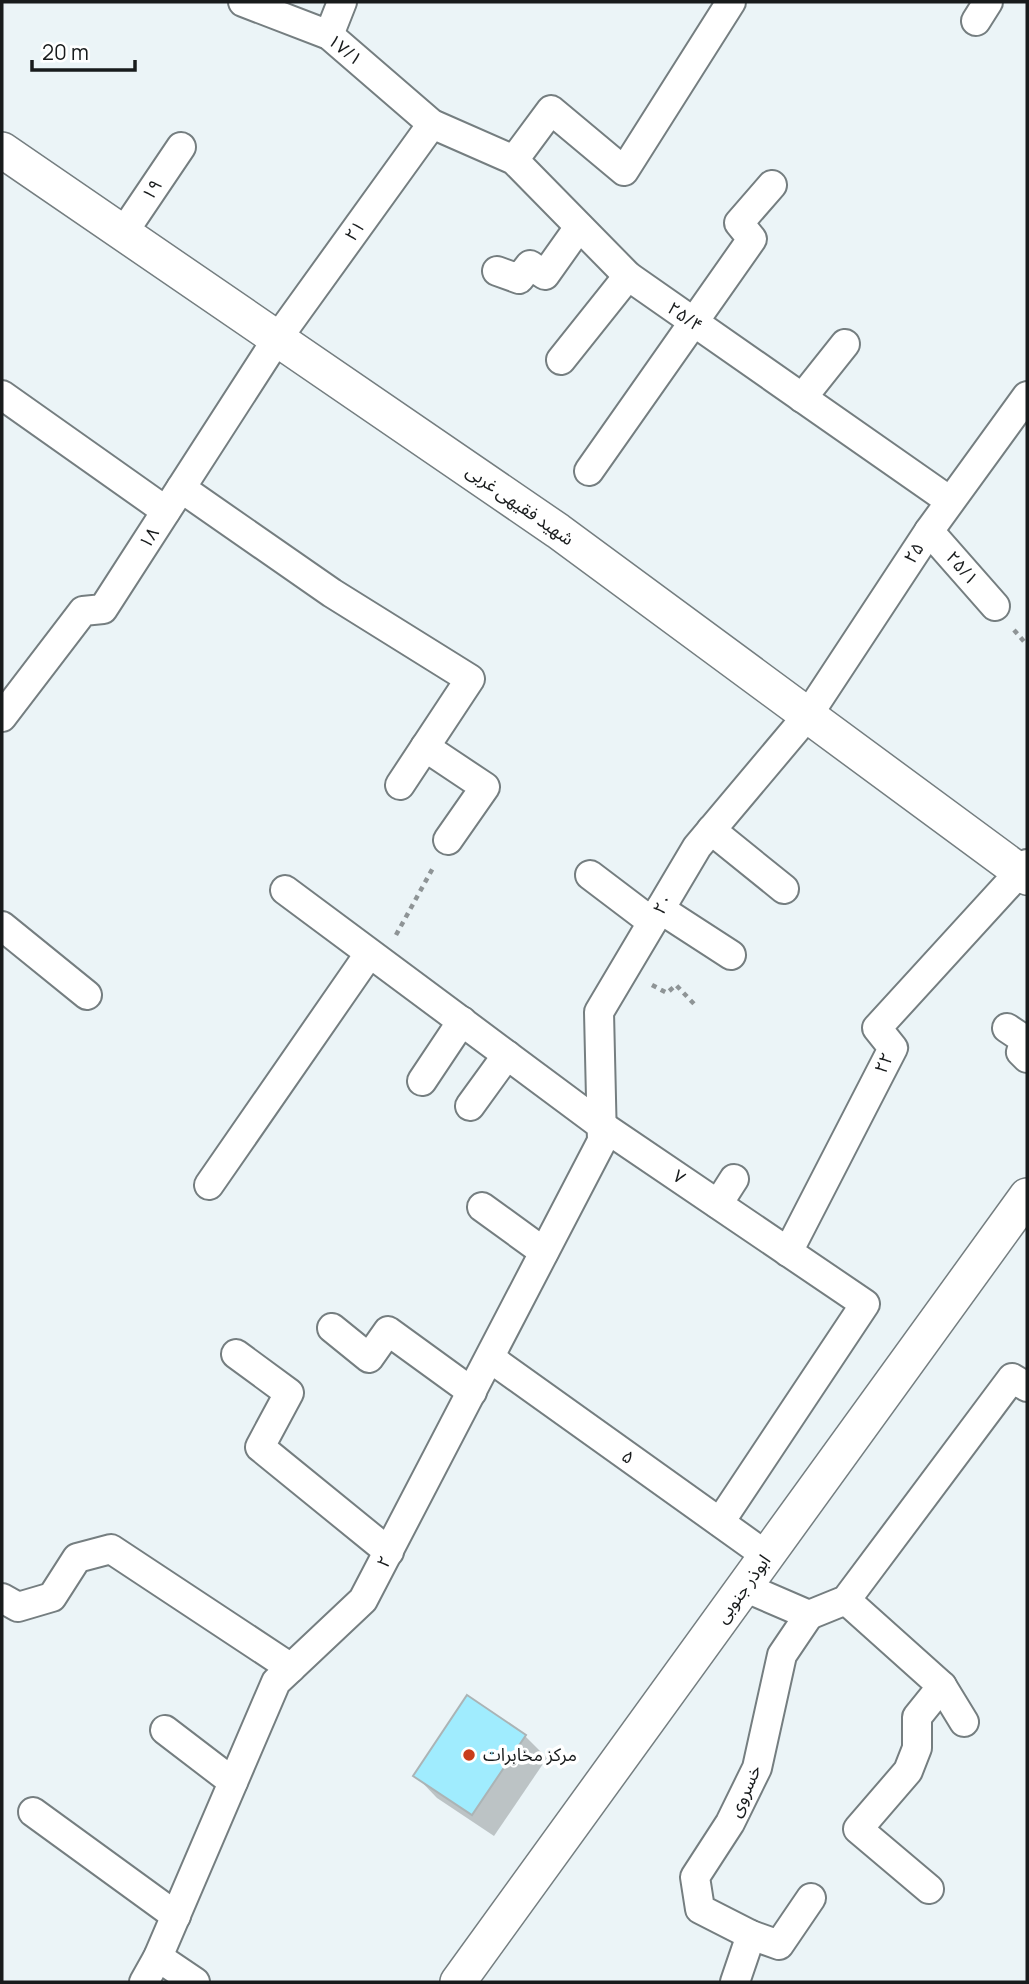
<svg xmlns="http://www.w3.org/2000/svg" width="1029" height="1984" font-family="Manrope,'Noto Sans Arabic',sans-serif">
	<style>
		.shadow { fill: #0003 }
		.building { fill: #a0ecfe; stroke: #abb4b6; stroke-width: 2 }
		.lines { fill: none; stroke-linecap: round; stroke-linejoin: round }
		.minor-casing { stroke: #757e80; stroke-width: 32 }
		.tertiary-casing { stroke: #757e80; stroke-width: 38 }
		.path { stroke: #8e9496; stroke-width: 4.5; stroke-dasharray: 5 5; stroke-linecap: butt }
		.minor { stroke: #fff; stroke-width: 28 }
		.tertiary { stroke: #fff; stroke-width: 35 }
		.poi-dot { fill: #c83e1d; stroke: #fff; stroke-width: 2.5 }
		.labels { text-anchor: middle; stroke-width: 7; stroke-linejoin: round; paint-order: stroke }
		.street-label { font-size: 18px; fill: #181b1c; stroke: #fff }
		.poi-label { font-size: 18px; fill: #181b1c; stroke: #fff; text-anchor: start }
	</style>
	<rect width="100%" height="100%" fill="#ebf4f7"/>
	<!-- shadow -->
	<polygon class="shadow" points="525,1736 547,1758 494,1836 437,1798 415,1775"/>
	<!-- building -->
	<polygon class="building" points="467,1695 526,1735 472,1815 413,1776"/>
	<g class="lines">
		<!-- minor casing -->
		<g class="minor-casing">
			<g id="minor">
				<polyline points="243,2 329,35 432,124 514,160 628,276 950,501"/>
				<polyline points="976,21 988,2"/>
				<polyline points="329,35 342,2"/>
				<polyline points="514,160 551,110 624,171 731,2"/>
				<polyline points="123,233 181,147"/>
				<polyline points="497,271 519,279 530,265 545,275 579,227"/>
				<polyline points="561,360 628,276"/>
				<polyline points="2,395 166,511"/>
				<polyline points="802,398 845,344"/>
				<polyline points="589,471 752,239 739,223 772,185"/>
				<polyline points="181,488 332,593 470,679 400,785"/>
				<polyline points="929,531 995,606"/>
				<polyline points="2,717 83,611 103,609 277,339 432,124"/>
				<polyline points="425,747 485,787 448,840"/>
				<polyline points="711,830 784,889"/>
				<polyline points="590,875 652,922"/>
				<polyline points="285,890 601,1125 865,1304 720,1522"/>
				<polyline points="660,909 731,955"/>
				<polyline points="2,926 87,995"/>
				<polyline points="1007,1028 1025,1040 1021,1052 1027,1058"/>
				<polyline points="422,1081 462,1021"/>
				<polyline points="470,1106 507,1055"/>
				<polyline points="209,1185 369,954"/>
				<polyline points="718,1204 734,1179"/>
				<polyline points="482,1207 544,1252"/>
				<polyline points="788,1252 893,1048 877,1028 1027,864"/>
				<polyline points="332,1328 369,1358 388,1331 472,1392"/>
				<polyline points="236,1354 289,1393 260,1447 389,1552"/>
				<polyline points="490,1358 767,1556"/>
				<polyline points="744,1587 809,1615 846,1600 1012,1378 1027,1387"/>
				<polyline points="2,1598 18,1607 52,1597 77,1558 111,1549 291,1668"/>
				<polyline points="846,1600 942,1686 964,1722"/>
				<polyline points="809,1615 782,1655 757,1768 730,1823 695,1877 700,1909 751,1935 779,1945 811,1898"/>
				<polyline points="165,1730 233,1782"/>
				<polyline points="33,1812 176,1916"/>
				<polyline points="929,1889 858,1829 908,1771 917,1748 917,1717 942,1686"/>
				<polyline points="158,1957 195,1982"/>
				<polyline points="144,1982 158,1957 276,1682 363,1600 602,1141 599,1012 697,847 808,715 929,531 1027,396"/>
				<polyline points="735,1982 751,1935"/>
			</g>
		</g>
		<!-- tertiary casing -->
		<g class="tertiary-casing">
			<g id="tertiary">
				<polyline points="2,150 558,531 1027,877"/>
				<polyline points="458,1982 1027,1196"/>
			</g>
		</g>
		<!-- path -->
		<g class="path">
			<polyline points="1014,630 1027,645"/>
			<polyline points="396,935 434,866"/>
			<polyline points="652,985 667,993 676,985 696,1006"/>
		</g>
		<!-- minor -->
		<use href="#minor" class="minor"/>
		<!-- tertiary -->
		<use href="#tertiary" class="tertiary"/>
	</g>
	<!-- markers -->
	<circle class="poi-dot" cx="469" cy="1755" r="7"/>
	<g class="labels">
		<!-- street labels -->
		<g class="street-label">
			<text transform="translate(345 50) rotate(39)" y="6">۱۷/۱</text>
			<text transform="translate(152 190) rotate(-56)" y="6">۱۹</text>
			<text transform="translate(355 231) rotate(-54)" y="6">۲۱</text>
			<text transform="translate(685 317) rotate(35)" y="6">۲۵/۴</text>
			<text transform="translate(520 505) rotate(35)" y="6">شهید فقیهی غربی</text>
			<text transform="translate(149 538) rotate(-57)" y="6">۱۸</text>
			<text transform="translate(914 553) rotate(-57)" y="6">۲۵</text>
			<text transform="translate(962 568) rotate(49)" y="6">۲۵/۱</text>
			<text transform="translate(663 904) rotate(-59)" y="6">۲۰</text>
			<text transform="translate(884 1063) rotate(-66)" y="6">۲۲</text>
			<text transform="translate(679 1177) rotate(34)" y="6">۷</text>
			<text transform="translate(628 1457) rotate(35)" y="6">۵</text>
			<text transform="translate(384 1562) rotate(-62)" y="6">۲</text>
			<text transform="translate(743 1589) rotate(-54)" y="6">ابوذر جنوبی</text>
			<text transform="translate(745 1791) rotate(-66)" y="6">خسروی</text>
		</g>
		<!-- poi labels -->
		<g class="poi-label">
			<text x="483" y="1761">مرکز مخابرات</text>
		</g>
	</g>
	<!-- border -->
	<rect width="1029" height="1984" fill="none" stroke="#181b1c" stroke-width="7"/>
	<!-- scale -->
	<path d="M32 60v10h103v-10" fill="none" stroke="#181b1c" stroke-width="3.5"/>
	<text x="42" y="60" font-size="21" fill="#181b1c" stroke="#ffffff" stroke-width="5" paint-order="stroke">20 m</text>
</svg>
